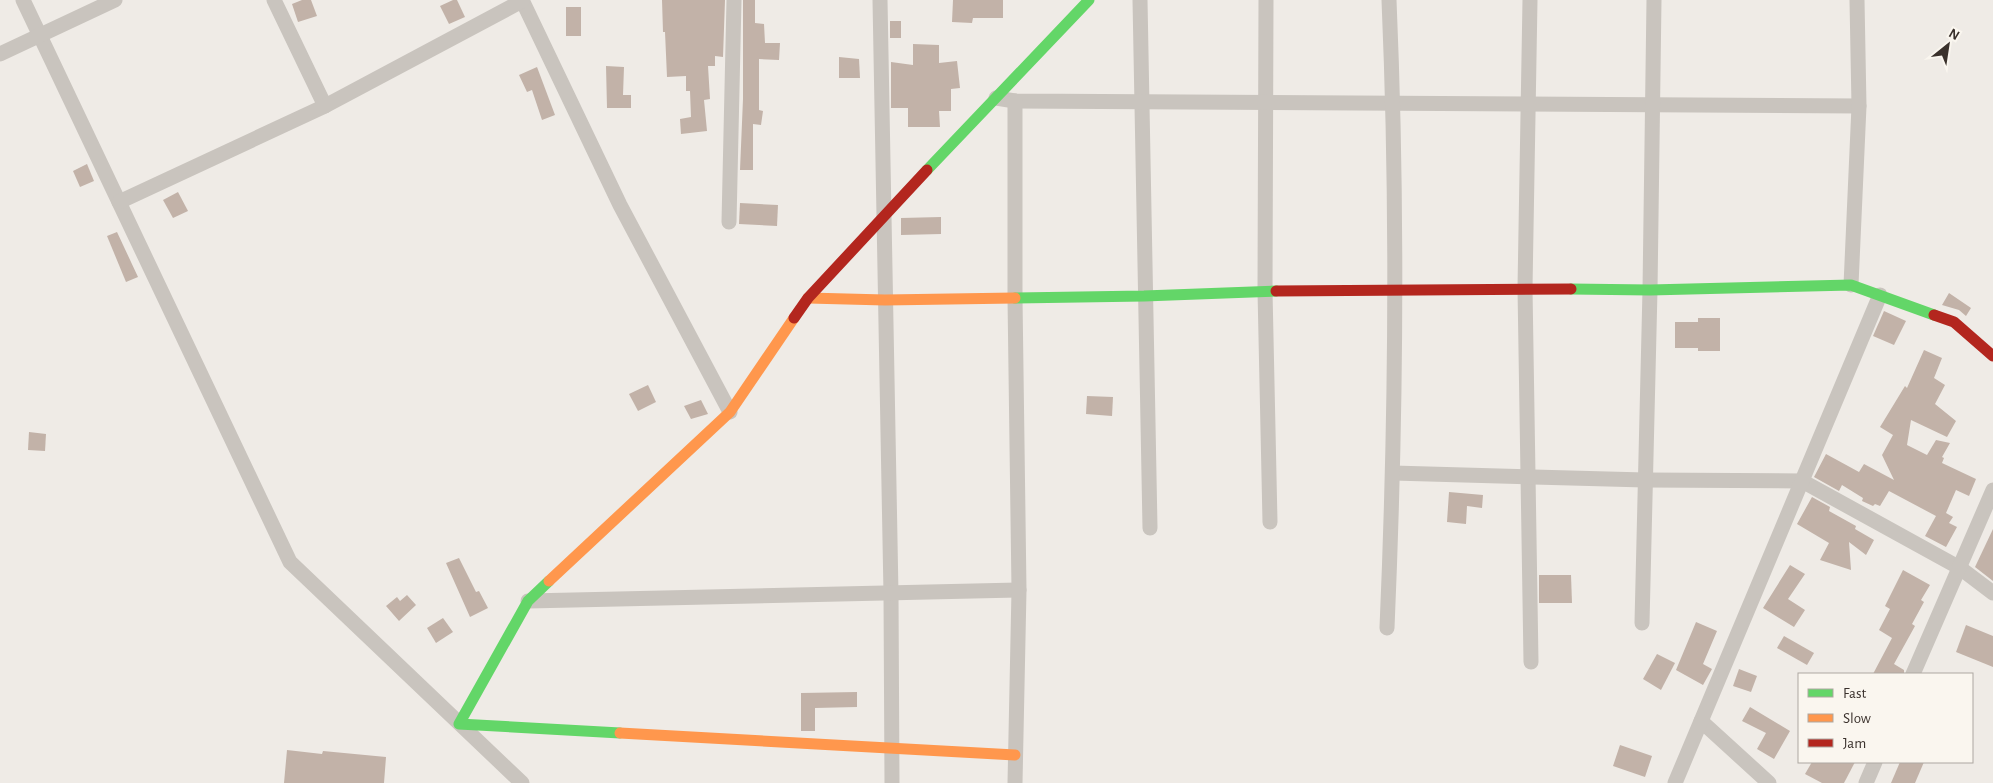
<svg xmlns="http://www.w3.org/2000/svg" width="1993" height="783" font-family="'Alegreya Sans',sans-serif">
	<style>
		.building { fill: #c2b2a8 }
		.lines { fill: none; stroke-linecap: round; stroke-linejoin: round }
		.street { stroke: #c9c4be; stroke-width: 15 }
		.fast { stroke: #63d668; stroke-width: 11 }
		.slow { stroke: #ff974d; stroke-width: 11 }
		.jam { stroke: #b3261e; stroke-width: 11 }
	</style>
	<rect width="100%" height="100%" fill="#efebe6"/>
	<!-- building -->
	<g class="building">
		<polygon points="302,0 311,0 317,16 298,22 292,4"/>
		<polygon points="453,0 457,0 465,17 449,24 440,6"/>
		<polygon points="662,0 725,0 723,57 715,56 715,66 708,66 710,99 704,100 707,131 681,134 680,119 691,117 690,91 686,91 686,76 667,77 665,32 663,32"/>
		<polygon points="743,0 755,0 755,23 764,24 765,43 780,43 779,60 759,59 759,110 763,111 761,125 753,124 753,170 740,170 743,99"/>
		<polygon points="953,0 1003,0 1003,18 973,18 972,23 952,22"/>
		<rect x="566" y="7" width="15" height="29"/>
		<rect x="890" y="21" width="11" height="17"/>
		<polygon points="913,44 939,45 939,63 957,61 960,88 951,89 951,111 939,111 940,127 908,127 908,108 891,108 891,62 913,65"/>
		<polygon points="839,57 859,59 860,78 839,78"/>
		<polygon points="606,66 624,67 623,95 631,95 631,108 607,108"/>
		<polygon points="537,67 555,115 542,120 532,90 527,92 519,75"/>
		<polygon points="87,164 94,181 80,187 73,171"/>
		<polygon points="178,192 188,211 173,218 163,200"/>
		<polygon points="740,203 778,205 777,226 739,224"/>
		<polygon points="941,217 941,234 901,235 901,218"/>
		<polygon points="117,232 138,277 126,282 107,236"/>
		<polygon points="1949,293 1971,308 1966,316 1959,310 1942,305"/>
		<polygon points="1884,311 1906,321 1894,345 1873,336"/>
		<polygon points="1698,318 1720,318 1720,351 1698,351 1698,348 1675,348 1675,322 1698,322"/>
		<polygon points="1924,350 1942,358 1934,378 1945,385 1935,404 1956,421 1947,437 1911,420 1907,445 1927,455 1936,440 1950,443 1942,457 1944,458 1942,463 1976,479 1969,496 1956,490 1946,513 1953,517 1949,523 1957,527 1946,547 1925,536 1936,516 1889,491 1880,506 1875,504 1873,506 1862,501 1863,498 1842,485 1839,491 1814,477 1826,454 1859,472 1864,464 1894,480 1882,455 1893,435 1880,427 1905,386 1907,388"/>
		<polygon points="648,385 656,402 638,411 629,394"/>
		<polygon points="1087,396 1113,397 1112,416 1086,414"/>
		<polygon points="701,400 708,414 691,419 684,406"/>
		<polygon points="29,432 46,434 45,451 28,450"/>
		<polygon points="1449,492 1483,495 1482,508 1467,506 1466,524 1447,522"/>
		<polygon points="1812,497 1830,507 1829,511 1856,526 1855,529 1874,540 1866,555 1849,542 1851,570 1820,560 1829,543 1797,524"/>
		<polygon points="1993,529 1993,581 1975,567"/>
		<polygon points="459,558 476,592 479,591 488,608 470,617 446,563"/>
		<polygon points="1790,565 1805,574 1788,599 1805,610 1794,627 1763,608"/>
		<polygon points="1903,570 1930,585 1921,600 1924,602 1912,624 1915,626 1894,664 1904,670 1904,674 1873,674 1892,638 1879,630 1890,609 1885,606"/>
		<polygon points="1539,575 1571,575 1572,603 1539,603"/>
		<polygon points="407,595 416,605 399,621 386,606 397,597 400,601"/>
		<polygon points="443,618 453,632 436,643 427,628"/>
		<polygon points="1696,622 1717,631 1703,664 1712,669 1703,685 1676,670"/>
		<polygon points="1966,625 1993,636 1993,667 1956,652"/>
		<polygon points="1784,636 1814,653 1807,665 1777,648"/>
		<polygon points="1657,654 1675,663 1661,690 1643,679"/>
		<polygon points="1739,669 1757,676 1751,692 1733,686"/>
		<polygon points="857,692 857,707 815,708 815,731 801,731 801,693"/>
		<polygon points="1750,707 1790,731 1774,759 1757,749 1766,733 1742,721"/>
		<polygon points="1620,745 1652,756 1645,777 1613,766"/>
		<polygon points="287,750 322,754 323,751 386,757 384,783 284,783"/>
		<polygon points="1812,762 1855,762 1844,783 1822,783 1805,774"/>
		<polygon points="1900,762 1924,762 1915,783 1891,783"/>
	</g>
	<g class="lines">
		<!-- street -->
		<g class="street">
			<polyline points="23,0 290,562 522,783"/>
			<polyline points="274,0 325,106"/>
			<polyline points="522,0 620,205 730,412"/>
			<polyline points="880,0 891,594 892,783"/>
			<polyline points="1140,0 1150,528"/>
			<polyline points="1266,0 1265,291 1270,522"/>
			<polyline points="1530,0 1525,288 1531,662"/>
			<polyline points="0,54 115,0"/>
			<polyline points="996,98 1015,101 1859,106"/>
			<polyline points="119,202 325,106 522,1"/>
			<polyline points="729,222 734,0"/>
			<polyline points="1851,285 1859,106 1857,0"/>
			<polyline points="1393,473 1645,480 1802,481 1960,568 1993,593"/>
			<polyline points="528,601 1019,590"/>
			<polyline points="1642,623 1650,290 1654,0"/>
			<path d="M 1387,628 C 1396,419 1398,209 1389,0"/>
			<polyline points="1913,674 1993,490"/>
			<polyline points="1701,721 1769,783"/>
			<polyline points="1015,783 1019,590 1015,298 1015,101"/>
			<polyline points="1675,783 1880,295"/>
			<polyline points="1866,783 1875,762"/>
		</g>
		<!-- fast -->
		<g class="fast">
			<polyline points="927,170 1089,0"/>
			<polyline points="1571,289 1650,290 1851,285 1934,315"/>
			<polyline points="1015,298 1144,296 1276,291"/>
			<polyline points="549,581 528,601 459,724 620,733"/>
		</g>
		<!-- slow -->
		<g class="slow">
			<polyline points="808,298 885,300 1015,298"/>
			<polyline points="549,581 730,412 794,318"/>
			<polyline points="620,733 1015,755"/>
		</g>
		<!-- jam -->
		<g class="jam">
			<polyline points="1276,291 1571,289"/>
			<polyline points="1934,315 1954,322 1993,356"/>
			<polyline points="794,318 808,298 927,170"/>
		</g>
	</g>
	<!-- legend -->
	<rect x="1798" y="673" width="175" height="90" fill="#faf6ef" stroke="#ada7a1"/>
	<rect x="1808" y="689" width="25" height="8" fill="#63d668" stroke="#ada7a1"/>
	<text x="1843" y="698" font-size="15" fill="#3a312c">Fast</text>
	<rect x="1808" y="714" width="25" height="8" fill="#ff974d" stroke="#ada7a1"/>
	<text x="1843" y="723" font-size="15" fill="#3a312c">Slow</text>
	<rect x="1808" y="739" width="25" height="8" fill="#b3261e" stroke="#ada7a1"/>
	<text x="1843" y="748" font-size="15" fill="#3a312c">Jam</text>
	<!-- north arrow -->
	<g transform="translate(1948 45) rotate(30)" stroke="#faf6ef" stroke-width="4" paint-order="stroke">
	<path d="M0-4L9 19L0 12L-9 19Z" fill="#3a312c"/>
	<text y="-8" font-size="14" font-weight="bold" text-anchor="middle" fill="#3a312c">N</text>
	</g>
</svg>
